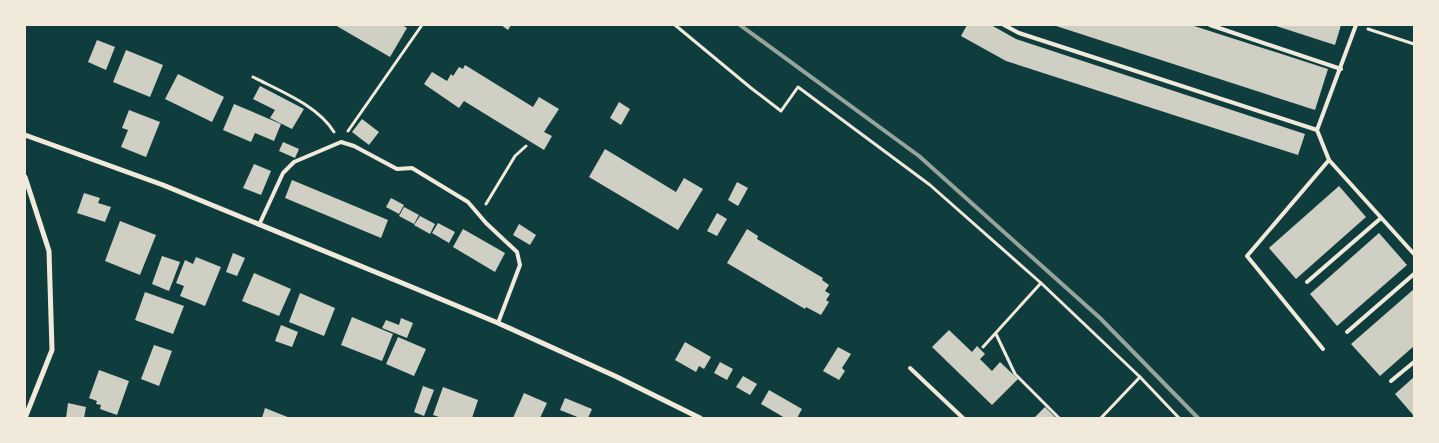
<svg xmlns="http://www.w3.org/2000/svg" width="1439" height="443" font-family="'Work Sans',sans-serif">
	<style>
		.building { fill: #cfcfc3 }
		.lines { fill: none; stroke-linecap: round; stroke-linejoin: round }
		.path { stroke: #f1e9da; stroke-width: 3 }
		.service { stroke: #f1e9da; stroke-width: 4 }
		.minor { stroke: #f1e9da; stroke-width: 5 }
		.rail { stroke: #97a49c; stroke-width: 4 }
	</style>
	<rect width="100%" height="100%" fill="#0f3d3e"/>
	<!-- building -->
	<g class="building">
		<polygon points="335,25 402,25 407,28 390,57"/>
		<polygon points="501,25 511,25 508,30"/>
		<polygon points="967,25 991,25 1016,39 1305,134 1298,155 1006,61 961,36"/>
		<polygon points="1053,25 1191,25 1328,69 1315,110"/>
		<polygon points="1273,25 1341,25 1335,45"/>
		<polygon points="97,40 115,47 106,70 88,62"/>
		<polygon points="126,50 163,65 150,97 113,82"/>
		<polygon points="465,65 533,107 539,97 559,109 544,132 552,136 544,150 464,101 459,108 424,84 432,72 447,81 451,74 453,76 459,67 463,69"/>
		<polygon points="178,74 224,97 212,122 165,99"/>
		<polygon points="260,86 304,109 292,129 270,118 275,110 253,99"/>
		<polygon points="619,102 630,109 621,125 610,118"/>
		<polygon points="234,104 281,124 274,141 255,133 251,142 223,130"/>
		<polygon points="129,110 160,122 146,157 121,147 128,130 122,128"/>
		<polygon points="362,119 379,132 369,145 352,132"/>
		<polygon points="283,142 299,149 295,158 279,151"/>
		<polygon points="605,149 676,192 684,178 703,189 678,230 589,177"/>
		<polygon points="254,164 271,171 261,195 243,188"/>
		<polygon points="292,180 388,220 381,238 285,198"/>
		<polygon points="737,182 748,188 738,206 728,200"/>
		<polygon points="1339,186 1366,217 1296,279 1269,248"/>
		<polygon points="84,193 100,198 98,203 111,207 105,222 77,213"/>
		<polygon points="391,198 404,205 399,214 386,207"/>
		<polygon points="404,207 419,215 414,224 399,216"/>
		<polygon points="717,213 727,219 717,236 707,231"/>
		<polygon points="420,216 435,224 430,234 414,225"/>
		<polygon points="120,221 156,235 140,275 105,261"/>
		<polygon points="438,223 455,232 449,243 432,233"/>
		<polygon points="519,224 536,235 530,245 513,235"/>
		<polygon points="463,229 505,253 495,272 453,247"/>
		<polygon points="747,229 758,236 757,239 823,278 822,280 829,285 825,291 830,294 826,300 829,302 821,315 806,307 805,309 727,263"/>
		<polygon points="1379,233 1407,265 1337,326 1310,294"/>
		<polygon points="233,253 245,258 237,276 226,272"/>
		<polygon points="162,256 180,262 169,291 152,284"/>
		<polygon points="196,257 221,267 205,306 180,296 184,286 176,283 185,260 193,264"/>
		<polygon points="254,273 291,289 279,316 242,301"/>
		<polygon points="1414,289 1414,346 1380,376 1351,344"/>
		<polygon points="145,292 184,306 173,334 135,320"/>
		<polygon points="300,293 335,308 324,336 289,322"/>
		<polygon points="352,317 393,334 382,361 341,345"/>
		<polygon points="401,318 413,323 407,338 382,328 386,320 399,325"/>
		<polygon points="281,325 298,332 292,347 275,341"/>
		<polygon points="949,330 972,352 977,346 985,354 980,359 992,371 1000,362 1018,379 992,405 932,347"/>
		<polygon points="398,337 426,349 414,376 386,364"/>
		<polygon points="685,342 711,357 704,369 699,366 696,372 675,360"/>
		<polygon points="154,345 172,351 159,386 141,379"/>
		<polygon points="838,347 851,354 842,368 845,371 839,380 823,371"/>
		<polygon points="720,362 733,369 727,380 714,373"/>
		<polygon points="99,370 129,381 117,415 100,409 101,405 96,404 97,401 89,398"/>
		<polygon points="743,376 757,384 750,395 736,387"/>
		<polygon points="1414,377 1414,416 1395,394"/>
		<polygon points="423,386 434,390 424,416 414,412"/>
		<polygon points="443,387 478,400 472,418 442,418 433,415"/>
		<polygon points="769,390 802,409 797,418 785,418 761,404"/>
		<polygon points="524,393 547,403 540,418 513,418"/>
		<polygon points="565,398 592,409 588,418 580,418 560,410"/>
		<polygon points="68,403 86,407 84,418 66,418"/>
		<polygon points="1045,407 1056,418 1034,418"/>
		<polygon points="265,408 290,418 262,418"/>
	</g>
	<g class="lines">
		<!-- path -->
		<g class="path">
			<polyline points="675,25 751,88 781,111 798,87 930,185 1041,283 1140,377 1179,418"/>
			<polyline points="1368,29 1414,44"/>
			<path d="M 253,77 C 280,91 317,105 334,132"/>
			<polyline points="348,131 422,25"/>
			<polyline points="486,204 515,156 526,146"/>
			<polyline points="996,334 1015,374 1059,418"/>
			<polyline points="983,347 1041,283"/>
			<polyline points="1101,418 1140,377"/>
		</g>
		<!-- service -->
		<g class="service">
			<polyline points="1004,25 1019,33 1317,130"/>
			<polyline points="1210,25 1341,69"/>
			<polyline points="1356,25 1317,130 1329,160 1414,254"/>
			<polyline points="259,225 283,173 294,162 341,142 354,146 397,169 412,168 468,202 486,223 517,252 520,265 498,323"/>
			<polyline points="1307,282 1381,218"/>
			<polyline points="1347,332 1414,274"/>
			<polyline points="1323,349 1247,256 1329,160"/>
			<polyline points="910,368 963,418"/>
			<polyline points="1391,381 1414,362"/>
		</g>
		<!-- minor -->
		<g class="minor">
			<polyline points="25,135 163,185 407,285 498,323 615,376 700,418"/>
			<polyline points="25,177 49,251 52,350 25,418"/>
		</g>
		<!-- rail -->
		<polyline class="rail" points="740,25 919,156 1100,318 1198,418"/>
	</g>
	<!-- border -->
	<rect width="1439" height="443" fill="none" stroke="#f1e9da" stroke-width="52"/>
</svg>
